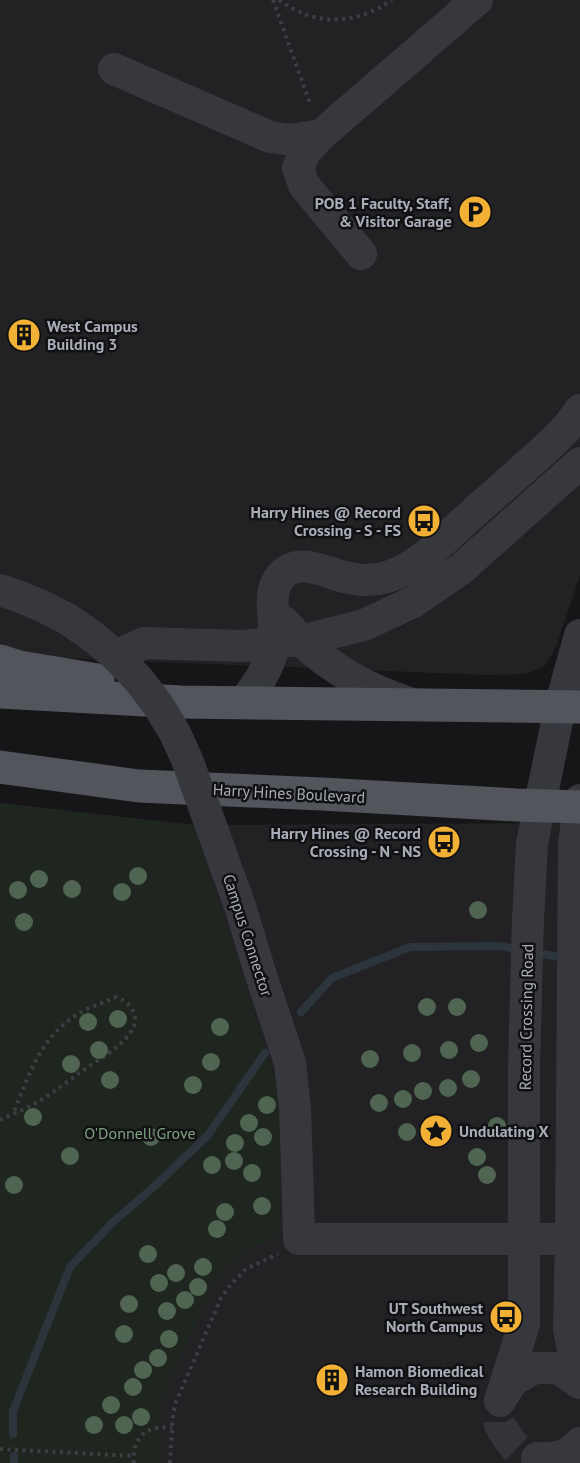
<svg xmlns="http://www.w3.org/2000/svg" width="580" height="1463" font-family="'PT Sans',sans-serif">
	<style>
		.built { fill: #222225 }
		.green { fill: #1e261f }
		.lines { fill: none; stroke-linecap: round; stroke-linejoin: round }
		.stream { stroke: #2c353c; stroke-width: 8 }
		.minor-tunnel { stroke: #333438; stroke-width: 32; stroke-dasharray: 32 16; stroke-linecap: butt }
		.path { stroke: #3d3f44; stroke-width: 4; stroke-dasharray: 3 4.5; stroke-linecap: butt }
		.minor { stroke: #37383d; stroke-width: 32 }
		.major { stroke: #53555c; stroke-width: 33 }
		.minor-bridge { stroke: #37383d; stroke-width: 32 }
		.tree { fill: #506452 }
		.labels { text-anchor: middle; stroke-width: 5; stroke-linejoin: round; paint-order: stroke }
		.poi-label { font-size: 16px; font-weight: bold; fill: #a8adb8; stroke: #111113; text-anchor: end }
		.street-label { font-size: 16px; fill: #a8adb8; stroke: #111113 }
		.park-label { font-size: 16px; fill: #7fa381; stroke: #111113 }
	</style>
	<rect width="100%" height="100%" fill="#161618"/>
	<!-- built -->
	<g class="built">
		<polygon points="0,0 580,0 580,576 556,647 544,667 525,674 488,675 31,657 0,647"/>
		<polygon points="0,803 194,825 580,823 580,1463 0,1463"/>
	</g>
	<!-- green -->
	<polygon class="green" points="0,803 193,825 280,1094 279,1237 253,1247 231,1263 213,1284 162,1398 158,1463 0,1463"/>
	<g class="lines">
		<!-- stream -->
		<g class="stream">
			<polyline points="533,952 565,958"/>
			<polyline points="301,1012 332,978 410,947 499,946 521,950"/>
			<polyline points="13,1434 13,1411 70,1267 113,1222 157,1184 208,1135 265,1053"/>
			<polyline points="14,1456 14,1463"/>
		</g>
		<!-- minor-tunnel -->
		<path class="minor-tunnel" d="M 500,1422 L 500,1425 C 508,1439 518,1457 537,1458"/>
		<!-- path -->
		<g class="path">
			<polyline points="273,0 311,106"/>
			<path d="M 279,0 C 316,27 355,25 392,0"/>
			<path d="M 0,1120 C 12,1114 26,1109 38,1102 C 52,1093 66,1083 79,1073 C 96,1061 118,1050 130,1033 C 142,1018 131,1002 116,997 C 103,1003 89,1007 78,1014 C 40,1037 29,1075 13,1114"/>
			<polyline points="0,1449 133,1456"/>
			<path d="M 134,1463 C 132,1450 137,1434 152,1429 C 158,1427 166,1428 172,1427"/>
			<polyline points="170,1463 173,1414 176,1402 221,1298 231,1284 246,1269 278,1254"/>
		</g>
		<!-- minor -->
		<g class="minor">
			<polyline points="114,69 270,137 291,140 321,135"/>
			<polyline points="361,254 304,185 298,168 305,152 321,135 477,0"/>
			<path d="M 284,622 C 319,663 361,687 412,704"/>
			<path d="M 243,703 C 258,684 270,667 274,643 C 277,621 264,590 284,573 C 302,557 330,575 349,578 C 363,581 376,581 390,576 C 420,566 446,537 470,516 C 498,491 527,466 555,440 L 570,424 L 580,410"/>
			<polyline points="298,1198 299,1239 580,1239"/>
			<polyline points="579,1381 569,1329 571,1238 574,844 580,800"/>
			<polyline points="502,1397 513,1380 534,1368 558,1368 580,1383"/>
			<polyline points="500,1401 524,1324 524,1066 528,919 532,843 560,707 580,635"/>
			<path d="M 537,1458 C 554,1459 567,1458 580,1443"/>
		</g>
		<!-- major -->
		<g class="major">
			<polyline points="0,661 19,667 98,680"/>
			<polyline points="0,692 181,702 580,707"/>
			<polyline points="0,767 139,786 322,794 517,805 580,807"/>
		</g>
		<!-- minor-bridge -->
		<g class="minor-bridge">
			<polyline points="0,590 18,596 44,607 69,620 92,636 116,656 139,680 158,705 175,733 188,762 241,909 259,969 290,1063 295,1108 298,1198"/>
			<polyline points="116,656 144,643 242,646 308,639 364,625 413,602 461,569 580,463"/>
		</g>
	</g>
	<!-- trees -->
	<g class="tree">
		<circle cx="138" cy="876" r="9"/>
		<circle cx="39" cy="879" r="9"/>
		<circle cx="72" cy="889" r="9"/>
		<circle cx="18" cy="890" r="9"/>
		<circle cx="122" cy="892" r="9"/>
		<circle cx="478" cy="910" r="9"/>
		<circle cx="24" cy="922" r="9"/>
		<circle cx="427" cy="1007" r="9"/>
		<circle cx="457" cy="1007" r="9"/>
		<circle cx="118" cy="1019" r="9"/>
		<circle cx="88" cy="1022" r="9"/>
		<circle cx="220" cy="1027" r="9"/>
		<circle cx="479" cy="1043" r="9"/>
		<circle cx="99" cy="1050" r="9"/>
		<circle cx="449" cy="1050" r="9"/>
		<circle cx="412" cy="1053" r="9"/>
		<circle cx="370" cy="1059" r="9"/>
		<circle cx="211" cy="1062" r="9"/>
		<circle cx="71" cy="1064" r="9"/>
		<circle cx="471" cy="1079" r="9"/>
		<circle cx="110" cy="1080" r="9"/>
		<circle cx="193" cy="1085" r="9"/>
		<circle cx="448" cy="1088" r="9"/>
		<circle cx="423" cy="1091" r="9"/>
		<circle cx="403" cy="1099" r="9"/>
		<circle cx="379" cy="1103" r="9"/>
		<circle cx="267" cy="1105" r="9"/>
		<circle cx="33" cy="1117" r="9"/>
		<circle cx="249" cy="1123" r="9"/>
		<circle cx="497" cy="1126" r="9"/>
		<circle cx="407" cy="1132" r="9"/>
		<circle cx="151" cy="1137" r="9"/>
		<circle cx="263" cy="1137" r="9"/>
		<circle cx="235" cy="1143" r="9"/>
		<circle cx="70" cy="1156" r="9"/>
		<circle cx="477" cy="1157" r="9"/>
		<circle cx="234" cy="1161" r="9"/>
		<circle cx="212" cy="1165" r="9"/>
		<circle cx="252" cy="1173" r="9"/>
		<circle cx="487" cy="1175" r="9"/>
		<circle cx="14" cy="1185" r="9"/>
		<circle cx="262" cy="1206" r="9"/>
		<circle cx="225" cy="1212" r="9"/>
		<circle cx="217" cy="1229" r="9"/>
		<circle cx="148" cy="1254" r="9"/>
		<circle cx="203" cy="1267" r="9"/>
		<circle cx="176" cy="1273" r="9"/>
		<circle cx="159" cy="1283" r="9"/>
		<circle cx="198" cy="1287" r="9"/>
		<circle cx="185" cy="1300" r="9"/>
		<circle cx="129" cy="1304" r="9"/>
		<circle cx="167" cy="1311" r="9"/>
		<circle cx="124" cy="1334" r="9"/>
		<circle cx="169" cy="1339" r="9"/>
		<circle cx="158" cy="1358" r="9"/>
		<circle cx="143" cy="1370" r="9"/>
		<circle cx="133" cy="1387" r="9"/>
		<circle cx="111" cy="1405" r="9"/>
		<circle cx="141" cy="1417" r="9"/>
		<circle cx="94" cy="1425" r="9"/>
		<circle cx="124" cy="1425" r="9"/>
	</g>
	<!-- icons -->
	<defs>
		<g id="parking-disc" transform="scale(1.725)"><circle r="9.5" fill="#f2b134" stroke="#111113"/><path d="M-3.5-5.5H1a3.5 3.5 0 0 1 0 7H-1V5.5H-3.5ZM-1-3.4V-.6H.8a1.4 1.4 0 0 0 0-2.8Z" fill="#111"/></g>
		<g id="building-disc" transform="scale(1.725)"><circle r="9.5" fill="#f2b134" stroke="#111113"/><path d="M-4-6H4V6H1V3H-1V6H-4ZM-2.5-4.3h1.7v1.8h-1.7ZM.8-4.3h1.7v1.8H.8ZM-2.5-1h1.7V.8h-1.7ZM.8-1h1.7V.8H.8Z" fill="#111"/></g>
		<g id="bus-disc" transform="scale(1.725)"><circle r="9.5" fill="#f2b134" stroke="#111113"/><path d="M-5-6H5V4H4V6H2V4H-2V6H-4V4H-5ZM-3.5-4V0h7V-4ZM-3.5 1.2v1.5H-2V1.2ZM2 1.2v1.5H3.5V1.2Z" fill="#111"/></g>
		<g id="sight-disc" transform="scale(1.725)"><circle r="9.5" fill="#f2b134" stroke="#111113"/><path d="M0-6L1.8-2.2L6-1.7L2.9 1.2L3.7 5.4L0 3.3L-3.7 5.4L-2.9 1.2L-6-1.7L-1.8-2.2Z" fill="#111"/></g>
	</defs>
	<g fill-rule="evenodd">
		<use href="#parking-disc" x="475" y="212"/>
		<use href="#building-disc" x="24" y="335"/>
		<use href="#bus-disc" x="424" y="521"/>
		<use href="#bus-disc" x="444" y="842"/>
		<use href="#sight-disc" x="436" y="1131"/>
		<use href="#bus-disc" x="506" y="1317"/>
		<use href="#building-disc" x="332" y="1380"/>
	</g>
	<g class="labels">
		<!-- poi labels -->
		<g class="poi-label">
			<text x="452" y="209">POB 1 Faculty, Staff,<tspan x="452" dy="18">&amp; Visitor Garage</tspan></text>
			<text x="47" y="332" text-anchor="start">West Campus<tspan x="47" dy="18">Building 3</tspan></text>
			<text x="401" y="518">Harry Hines @ Record<tspan x="401" dy="18">Crossing - S - FS</tspan></text>
			<text x="421" y="839">Harry Hines @ Record<tspan x="421" dy="18">Crossing - N - NS</tspan></text>
			<text x="459" y="1137" text-anchor="start">Undulating X</text>
			<text x="483" y="1314">UT Southwest<tspan x="483" dy="18">North Campus</tspan></text>
			<text x="355" y="1377" text-anchor="start">Hamon Biomedical<tspan x="355" dy="18">Research Building</tspan></text>
		</g>
		<!-- street labels -->
		<g class="street-label">
			<text transform="translate(289 793) rotate(3)" y="6">Harry Hines Boulevard</text>
			<text transform="translate(248 935) rotate(72)" y="6">Campus Connector</text>
			<text transform="translate(526 1017) rotate(-89)" y="6">Record Crossing Road</text>
		</g>
		<!-- park labels -->
		<g class="park-label">
			<text x="140" y="1139">O'Donnell Grove</text>
		</g>
	</g>
</svg>
